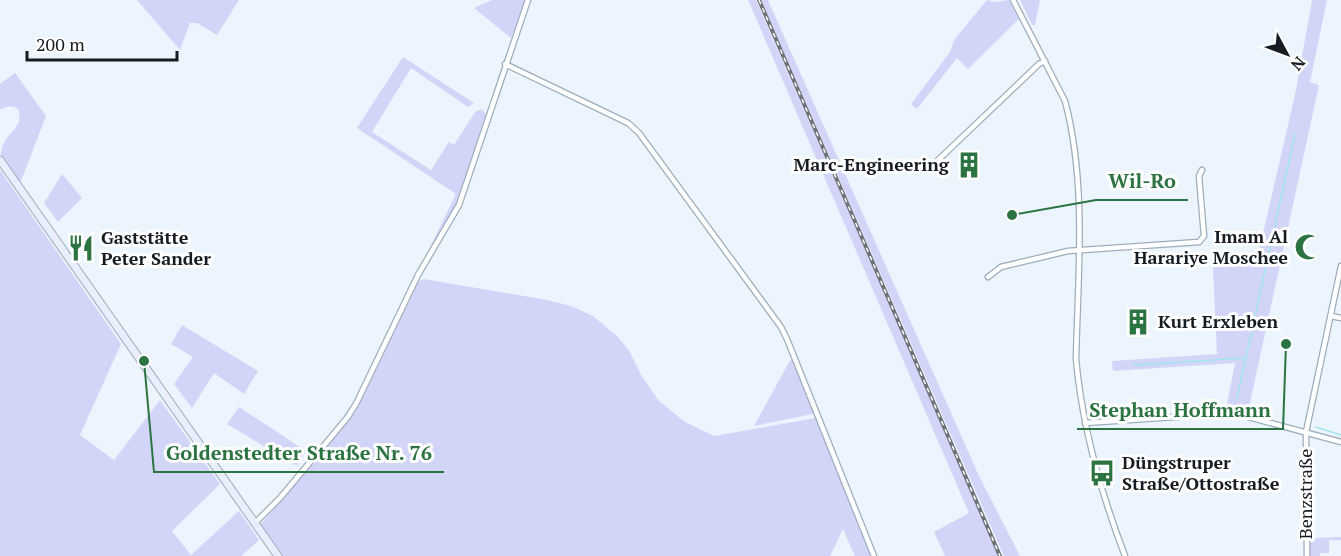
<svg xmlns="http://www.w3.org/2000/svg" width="1341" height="556" font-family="'PT Serif',serif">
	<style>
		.green { fill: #d3d5f8 }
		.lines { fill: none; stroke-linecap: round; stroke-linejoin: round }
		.stream { stroke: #a2e5ee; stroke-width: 1.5 }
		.minor-casing { stroke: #9dadbb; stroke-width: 7 }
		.secondary-casing { stroke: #9dadbb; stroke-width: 9 }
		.minor { stroke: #fff; stroke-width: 4.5 }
		.secondary { stroke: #e8eefb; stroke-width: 7 }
		.rail-casing { stroke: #6b7278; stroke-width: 4 }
		.rail { stroke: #fff; stroke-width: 1.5; stroke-dasharray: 4.5; stroke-linecap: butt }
		.labels { text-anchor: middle; stroke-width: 6; stroke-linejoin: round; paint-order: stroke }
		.poi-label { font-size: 18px; font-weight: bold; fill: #161c21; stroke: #fff; text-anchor: start }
		.street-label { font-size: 18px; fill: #161c21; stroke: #fff }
		.leader { fill: none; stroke: #2b7340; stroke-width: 2 }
		.callout-dot { fill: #2b7340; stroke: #fff; stroke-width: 2 }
		.callout-label { font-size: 20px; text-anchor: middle; font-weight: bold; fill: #2b7340; stroke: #fff; stroke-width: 6; stroke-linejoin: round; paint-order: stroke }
	</style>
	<rect width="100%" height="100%" fill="#ecf5fe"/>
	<!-- green -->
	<g class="green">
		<polygon points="137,0 239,0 217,35 197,23 190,23 180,50"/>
		<polygon points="492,0 525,0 511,38 474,8"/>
		<polygon points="748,0 756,0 999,556 945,556 934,532 969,513"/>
		<polygon points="761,0 768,0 979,476 1020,556 1004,556"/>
		<polygon points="987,0 994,2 1009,0 1019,19 968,69 957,58 917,109 911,104 950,52 954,40"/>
		<polygon points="1020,0 1040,0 1035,25 1032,25"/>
		<polygon points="1312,0 1327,0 1310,82 1319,85 1248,412 1226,409 1235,363 1113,371 1112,361 1217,354 1213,268 1211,259 1258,255 1296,90"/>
		<polygon points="403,57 474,103 468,107 411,68 372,132 431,170 449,142 454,145 475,112 481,109 486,114 454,211 419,270 456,194 357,128"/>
		<path d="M 15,73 L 46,116 L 21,181 L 17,181 C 12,174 4,166 1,158 C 0,131 26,132 18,109 C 12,105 6,106 0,110 L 0,84 Z"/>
		<polygon points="0,170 121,344 80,435 114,460 160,400 220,484 172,531 191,555 239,511 259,540 241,556 0,556"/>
		<polygon points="62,174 82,198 58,222 44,203"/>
		<polygon points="424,279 547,300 571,306 593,316 618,337 630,352 641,375 659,401 685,422 714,436 816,418 818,420 873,556 855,556 843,529 830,556 281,556 260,525 356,412 419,281"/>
		<polygon points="182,325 258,371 244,394 214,373 192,408 174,384 193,357 171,344"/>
		<polygon points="792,357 814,412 813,414 754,426"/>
		<polygon points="239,407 306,451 297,466 227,424"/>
		<polygon points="1341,537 1341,540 1329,540 1329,553 1320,553 1320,556 1309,556 1310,538"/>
	</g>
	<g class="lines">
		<!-- stream -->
		<g class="stream">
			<polyline points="1133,365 1245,358"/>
			<polyline points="1237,398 1295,134"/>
			<polyline points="1316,427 1341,435"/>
		</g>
		<!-- minor casing -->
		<g class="minor-casing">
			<g id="minor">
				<path d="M 1013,0 L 1065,101 C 1087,184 1078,273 1076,359 C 1082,426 1101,493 1125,556"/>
				<polyline points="505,64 628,123 639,133 781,327 787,339 874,556"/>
				<polyline points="935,163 1039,64 1045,61"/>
				<polyline points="988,277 1001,267 1068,251 1199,242 1204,236 1199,176 1202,170"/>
				<polyline points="1331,316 1341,318"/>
				<polyline points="1085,423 1234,413 1341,442"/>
				<polyline points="255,523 280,498 347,418 356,404 418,275 459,205 528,0"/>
				<polyline points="1307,556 1306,432 1341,266"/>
			</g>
		</g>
		<!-- secondary casing -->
		<g class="secondary-casing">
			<polyline id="secondary" points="0,160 278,556"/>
		</g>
		<!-- minor -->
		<use href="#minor" class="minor"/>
		<!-- secondary -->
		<use href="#secondary" class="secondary"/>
		<!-- rail casing -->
		<g class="rail-casing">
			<polyline id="rail" points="759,0 1000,556"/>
		</g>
		<!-- rail -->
		<use href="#rail" class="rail"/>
	</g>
	<!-- icons -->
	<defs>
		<g id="building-bare" transform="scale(2.07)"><path d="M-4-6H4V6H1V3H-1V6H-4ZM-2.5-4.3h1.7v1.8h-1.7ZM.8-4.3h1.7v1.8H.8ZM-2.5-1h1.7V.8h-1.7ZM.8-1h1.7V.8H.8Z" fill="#2b7340" stroke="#fff" stroke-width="2.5" paint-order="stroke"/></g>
		<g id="mosque-bare" transform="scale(2.07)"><path d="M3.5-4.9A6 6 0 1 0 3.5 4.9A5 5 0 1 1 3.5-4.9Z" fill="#2b7340" stroke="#fff" stroke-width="2.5" paint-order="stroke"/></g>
		<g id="restaurant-bare" transform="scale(2.07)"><path d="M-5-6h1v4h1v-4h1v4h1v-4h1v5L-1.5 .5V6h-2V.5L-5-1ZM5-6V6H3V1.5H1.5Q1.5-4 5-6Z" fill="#2b7340" stroke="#fff" stroke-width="2.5" paint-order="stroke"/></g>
		<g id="bus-bare" transform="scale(2.07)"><path d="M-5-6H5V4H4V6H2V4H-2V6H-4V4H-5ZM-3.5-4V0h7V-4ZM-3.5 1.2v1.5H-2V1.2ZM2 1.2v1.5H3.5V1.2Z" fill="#2b7340" stroke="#fff" stroke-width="2.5" paint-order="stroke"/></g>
	</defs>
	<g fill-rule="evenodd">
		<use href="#building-bare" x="969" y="165"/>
		<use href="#mosque-bare" x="1308" y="247"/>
		<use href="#restaurant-bare" x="81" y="248"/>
		<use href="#building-bare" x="1138" y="322"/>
		<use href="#bus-bare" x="1102" y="473"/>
	</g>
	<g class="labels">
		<!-- poi labels -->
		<g class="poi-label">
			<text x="949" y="171" text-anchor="end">Marc-Engineering</text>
			<text x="1288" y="243" text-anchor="end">Imam Al<tspan x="1288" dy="21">Harariye Moschee</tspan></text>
			<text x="101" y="244">Gaststätte<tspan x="101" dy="21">Peter Sander</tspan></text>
			<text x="1158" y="328">Kurt Erxleben</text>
			<text x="1122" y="469">Düngstruper<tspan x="1122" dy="21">Straße/Ottostraße</tspan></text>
		</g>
		<!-- street labels -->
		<g class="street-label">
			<text transform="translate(1306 494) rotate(-90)" y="6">Benzstraße</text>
		</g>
	</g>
	<!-- callouts -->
	<path class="leader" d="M1012 215L1096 200H1188M1286 344L1283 429H1077M144 361L154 472H444"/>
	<g class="callout-dot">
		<circle cx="1012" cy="215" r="6"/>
		<circle cx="1286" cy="344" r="6"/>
		<circle cx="144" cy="361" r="6"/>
	</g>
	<g class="callout-label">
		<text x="1142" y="188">Wil-Ro</text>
		<text x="1180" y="417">Stephan Hoffmann</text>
		<text x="299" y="460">Goldenstedter Straße Nr. 76</text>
	</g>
	<!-- north arrow -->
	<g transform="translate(1287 54) rotate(131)" stroke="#ffffff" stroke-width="4.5" paint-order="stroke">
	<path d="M0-4.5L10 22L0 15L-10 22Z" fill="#161c21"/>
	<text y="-9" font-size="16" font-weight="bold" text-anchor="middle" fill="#161c21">N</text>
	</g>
	<!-- scale -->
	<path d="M27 51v9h150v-9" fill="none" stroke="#161c21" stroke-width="3"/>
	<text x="36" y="51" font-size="18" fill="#161c21" stroke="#ffffff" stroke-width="4.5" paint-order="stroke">200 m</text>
</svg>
